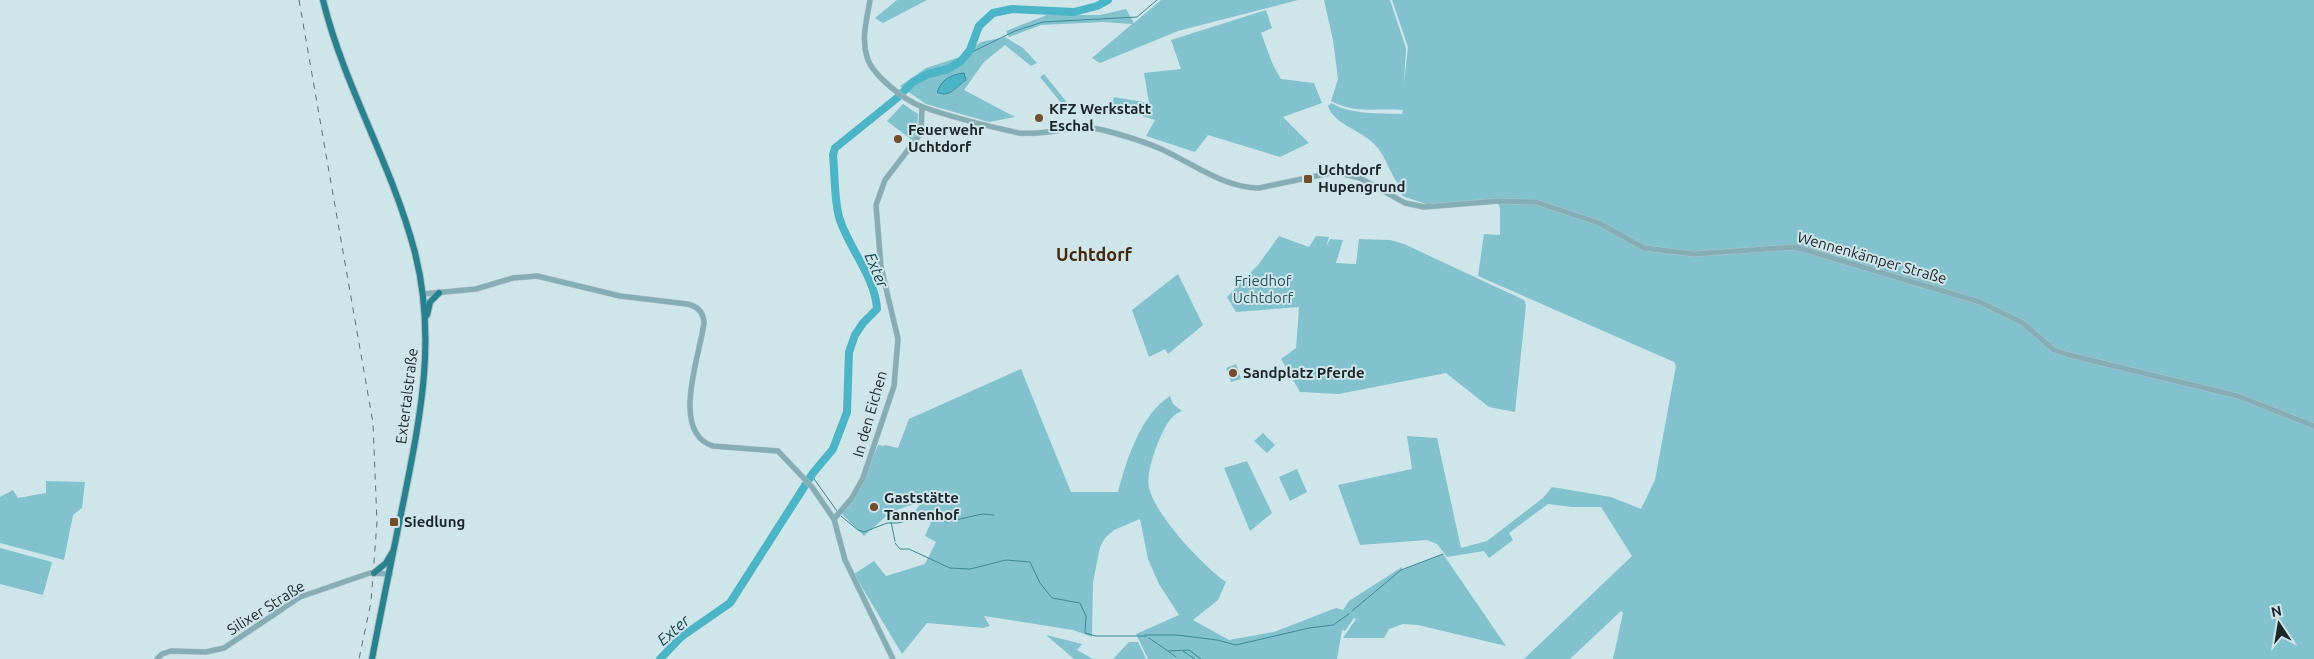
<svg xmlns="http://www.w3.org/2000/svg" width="2314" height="659" font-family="Ubuntu,sans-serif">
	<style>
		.green { fill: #82c2ce }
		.water { fill: #4bb4c6; stroke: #3d8996 }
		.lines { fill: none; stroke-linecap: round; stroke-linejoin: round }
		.stream { stroke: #3d8996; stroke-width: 1 }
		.river { stroke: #4bb4c6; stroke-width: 8 }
		.minor-casing { stroke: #aec2c7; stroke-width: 6 }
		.major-casing { stroke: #aec2c7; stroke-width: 8 }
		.minor { stroke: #85adb5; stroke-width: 5 }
		.major { stroke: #28818f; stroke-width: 6 }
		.rail { stroke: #616f72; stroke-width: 1; stroke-dasharray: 6 6; stroke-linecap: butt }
		.poi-dot { fill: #744d2b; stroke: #cee5ea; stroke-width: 2 }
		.labels { text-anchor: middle; stroke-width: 4; stroke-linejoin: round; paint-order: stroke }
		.poi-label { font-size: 15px; font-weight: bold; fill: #1c2527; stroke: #cee5ea; text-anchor: start }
		.street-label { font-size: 15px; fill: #1c2527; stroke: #cee5ea }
		.park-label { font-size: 15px; fill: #28555d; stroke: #cee5ea }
		.water-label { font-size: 16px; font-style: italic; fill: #15444c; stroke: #cee5ea }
		.quarter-label { font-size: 18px; font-weight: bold; fill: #45270b; stroke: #cee5ea }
	</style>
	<rect width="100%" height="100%" fill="#cee5ea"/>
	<!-- green -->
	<g class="green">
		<polygon points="897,0 927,0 883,23 875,18"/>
		<polygon points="1161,0 1298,0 1178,31 1100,63 1092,58 1132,24 1103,22 1041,25 1009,37 1006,31 1047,15 1100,15 1126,9 1134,23"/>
		<path d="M 1324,0 L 1390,0 L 1406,48 L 1404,84 L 1408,47 L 1392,0 L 2314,0 L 2314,659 L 1613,659 L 1623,613 L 1621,611 L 1570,659 L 1524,659 L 1632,556 L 1601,507 L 1572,507 L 1548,504 L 1509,533 L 1513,540 L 1489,558 L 1484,551 L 1447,557 L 1437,544 L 1427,540 L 1360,545 L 1338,485 L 1412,469 L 1407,436 L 1437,438 L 1461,548 L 1487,541 L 1543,498 L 1552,487 L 1611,497 L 1641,509 L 1655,480 L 1676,366 L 1674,362 L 1478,276 L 1484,234 L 1500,235 L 1500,209 L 1497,199 L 1429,205 L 1402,196 L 1401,187 C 1389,175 1387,155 1372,142 C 1359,130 1333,123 1328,106 L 1331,103 C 1353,115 1378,113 1402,114 L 1403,110 C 1378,108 1354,114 1331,101 L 1338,79 L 1333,40 Z"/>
		<polygon points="1266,10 1272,28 1261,33 1273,65 1281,79 1314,83 1322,103 1283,117 1309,143 1280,157 1208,135 1195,152 1146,136 1155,120 1111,106 1114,97 1149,103 1144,73 1181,69 1171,40"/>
		<polygon points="1005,37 1023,48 1037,63 1031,66 1005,45 984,62 964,90 1015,117 989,122 926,104 900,86 926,68 960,57 981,42"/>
		<polygon points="1044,74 1070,106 1066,109 1040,77"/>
		<polygon points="903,104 918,114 917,132 912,140 887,121"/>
		<polygon points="1279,236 1309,247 1316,236 1329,237 1326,247 1330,239 1343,240 1336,263 1356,264 1359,239 1390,240 1404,244 1524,300 1526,305 1515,412 1489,407 1446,373 1339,394 1300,392 1281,359 1296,348 1299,307 1236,312 1227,297 1258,265"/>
		<polygon points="1178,274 1203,325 1168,354 1165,349 1149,357 1132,310"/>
		<polygon points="1236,364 1241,379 1231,382 1226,368"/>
		<path d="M 1021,369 L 1071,492 L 1118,492 C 1126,461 1141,414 1170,396 L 1173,404 L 1182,411 C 1170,415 1164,429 1159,440 C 1154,453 1146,475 1149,488 C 1156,516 1203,566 1226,582 L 1218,600 L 1193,620 L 1229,640 L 1274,632 L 1336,608 L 1343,610 L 1349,601 L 1402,567 L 1402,570 L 1443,554 L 1506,646 L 1418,625 L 1403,624 L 1389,629 L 1384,638 L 1343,638 L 1356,619 L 1354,618 L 1345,631 L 1342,630 L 1337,659 L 1148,659 L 1136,634 L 1179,615 L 1159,584 L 1148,559 L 1140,519 L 1114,530 L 1105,538 L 1100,547 L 1093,582 L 1092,637 L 1073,630 L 984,616 L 990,626 L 983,628 L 927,623 L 902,654 L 854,574 L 874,561 L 886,576 L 925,564 L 936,542 L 925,536 L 931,522 L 914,513 L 922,501 L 891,512 L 864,536 L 842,514 L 861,487 L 878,445 L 884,446 L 885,445 L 898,448 L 909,419 Z"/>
		<polygon points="1263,433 1275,445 1267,453 1254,441"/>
		<polygon points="1247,461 1272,513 1250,531 1224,468"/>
		<polygon points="1297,469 1307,492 1290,501 1279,477"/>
		<polygon points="46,481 85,482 82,508 73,515 64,560 0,543 0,497 13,490 18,498 46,493"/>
		<polygon points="0,548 52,562 43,595 0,584"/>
		<polygon points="1046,635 1082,644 1077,650 1093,659 1074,659"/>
		<polygon points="1129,642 1138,642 1146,659 1113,659"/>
	</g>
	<!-- water -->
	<path class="water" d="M 964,73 L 966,80 C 956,86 950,99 937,92 C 942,79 950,75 964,73 Z"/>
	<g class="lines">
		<!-- stream -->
		<g class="stream">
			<polyline points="968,54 1015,31 1043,22 1137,17 1157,0"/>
			<polyline points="812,476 837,511"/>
			<polyline points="841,516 858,530 864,532 887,523 898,523 926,516 932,515 947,522 982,514 994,515"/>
			<polyline points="891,522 895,541"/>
			<polyline points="895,543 900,549 909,549 950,568 970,569 1006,560 1030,562 1040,583 1052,598 1080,603 1086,616 1085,633 1096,636 1146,636"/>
			<polyline points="1352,611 1401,570 1443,554"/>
			<polyline points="1145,635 1177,635 1217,640 1236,645 1309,628 1333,625 1349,614"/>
			<polyline points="1149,638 1168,651 1189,650 1201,659"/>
			<polyline points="1168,651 1176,657"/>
			<polyline points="1183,651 1195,659"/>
		</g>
		<!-- river -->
		<path class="river" d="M 660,659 L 681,637 L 730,603 L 813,473 L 833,449 L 847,412 L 849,352 L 855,335 L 863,323 L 877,309 C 875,277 850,250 840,220 C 834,203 835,174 833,155 L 835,148 L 897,98 L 913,82 L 928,74 L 948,69 L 961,61 L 970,50 L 979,26 L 993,13 L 1012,9 L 1074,12 L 1097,6 L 1108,0"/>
		<!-- minor casing -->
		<g class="minor-casing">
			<g id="minor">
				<path d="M 870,0 C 867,19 861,38 867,57 C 872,75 905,101 923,107 C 954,118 987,126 1019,133 C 1047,136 1076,123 1103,130 C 1122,135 1143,141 1161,149 C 1192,163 1224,188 1259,188 L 1335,172 L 1360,178 L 1405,203 L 1424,207 L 1498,201 L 1536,202 L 1599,223 L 1644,248 L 1694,254 L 1795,247 L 1980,302 L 2023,323 L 2054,350 L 2069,355 L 2238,396 L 2314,426"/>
				<path d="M 423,294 L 476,289 L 513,278 L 537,276 L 620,296 L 687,304 C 697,306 703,311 704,322 C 701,353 669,432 713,446 L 778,451 L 812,487 L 834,519 L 845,560 L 893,659"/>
				<polyline points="834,519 852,498 863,478 894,386 898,339 881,267 876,205 885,180 921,133 922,107"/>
				<polyline points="157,659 162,654 171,651 206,652 224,648 300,597 370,573 390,574"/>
			</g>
		</g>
		<!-- major casing -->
		<g class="major-casing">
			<g id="major">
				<path d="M 323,0 C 344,86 391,163 414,249 C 437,335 421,414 404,499 C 393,553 382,606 372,659"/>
				<polyline points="427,315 430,302 439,293"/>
				<polyline points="374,573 386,563 392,553"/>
			</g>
		</g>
		<!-- minor -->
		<use href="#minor" class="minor"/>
		<!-- major -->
		<use href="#major" class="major"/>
		<!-- rail -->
		<polyline class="rail" points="299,0 373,423 377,522 371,602 359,659"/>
	</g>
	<!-- markers -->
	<g class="poi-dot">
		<circle cx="1039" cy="118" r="5"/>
		<circle cx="898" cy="139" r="5"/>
		<rect x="1303" y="174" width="10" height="10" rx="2.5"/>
		<circle cx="1233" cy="373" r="5"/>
		<circle cx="874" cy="507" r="5"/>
		<rect x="389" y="517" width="10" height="10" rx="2.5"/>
	</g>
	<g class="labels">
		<!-- poi labels -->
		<g class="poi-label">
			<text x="1049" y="114">KFZ Werkstatt<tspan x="1049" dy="17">Eschal</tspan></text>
			<text x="908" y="135">Feuerwehr<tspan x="908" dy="17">Uchtdorf</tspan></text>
			<text x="1318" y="175">Uchtdorf<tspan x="1318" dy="17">Hupengrund</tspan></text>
			<text x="1243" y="378">Sandplatz Pferde</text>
			<text x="884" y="503">Gaststätte<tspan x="884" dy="17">Tannenhof</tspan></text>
			<text x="404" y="527">Siedlung</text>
		</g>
		<!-- street labels -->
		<g class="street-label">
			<text transform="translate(1872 258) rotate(16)" y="5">Wennenkämper Straße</text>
			<text transform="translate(407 396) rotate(-83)" y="5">Extertalstraße</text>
			<text transform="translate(870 414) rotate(-74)" y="5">In den Eichen</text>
			<text transform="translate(266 608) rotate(-32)" y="5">Silixer Straße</text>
		</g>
		<!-- park labels -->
		<g class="park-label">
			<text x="1263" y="286">Friedhof<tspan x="1263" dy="17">Uchtdorf</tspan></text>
		</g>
		<!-- water labels -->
		<g class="water-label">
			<text transform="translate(877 270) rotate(67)" y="6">Exter</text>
			<text transform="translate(673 630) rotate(-41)" y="6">Exter</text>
		</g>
		<!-- quarter labels -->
		<g class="quarter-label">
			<text x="1094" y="261">Uchtdorf</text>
		</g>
	</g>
	<!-- north arrow -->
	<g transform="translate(2279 624) rotate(348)" stroke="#cee5ea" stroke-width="4" paint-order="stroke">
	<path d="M0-4L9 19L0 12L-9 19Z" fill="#1c2527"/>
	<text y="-8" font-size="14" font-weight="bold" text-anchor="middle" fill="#1c2527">N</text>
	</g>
</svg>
